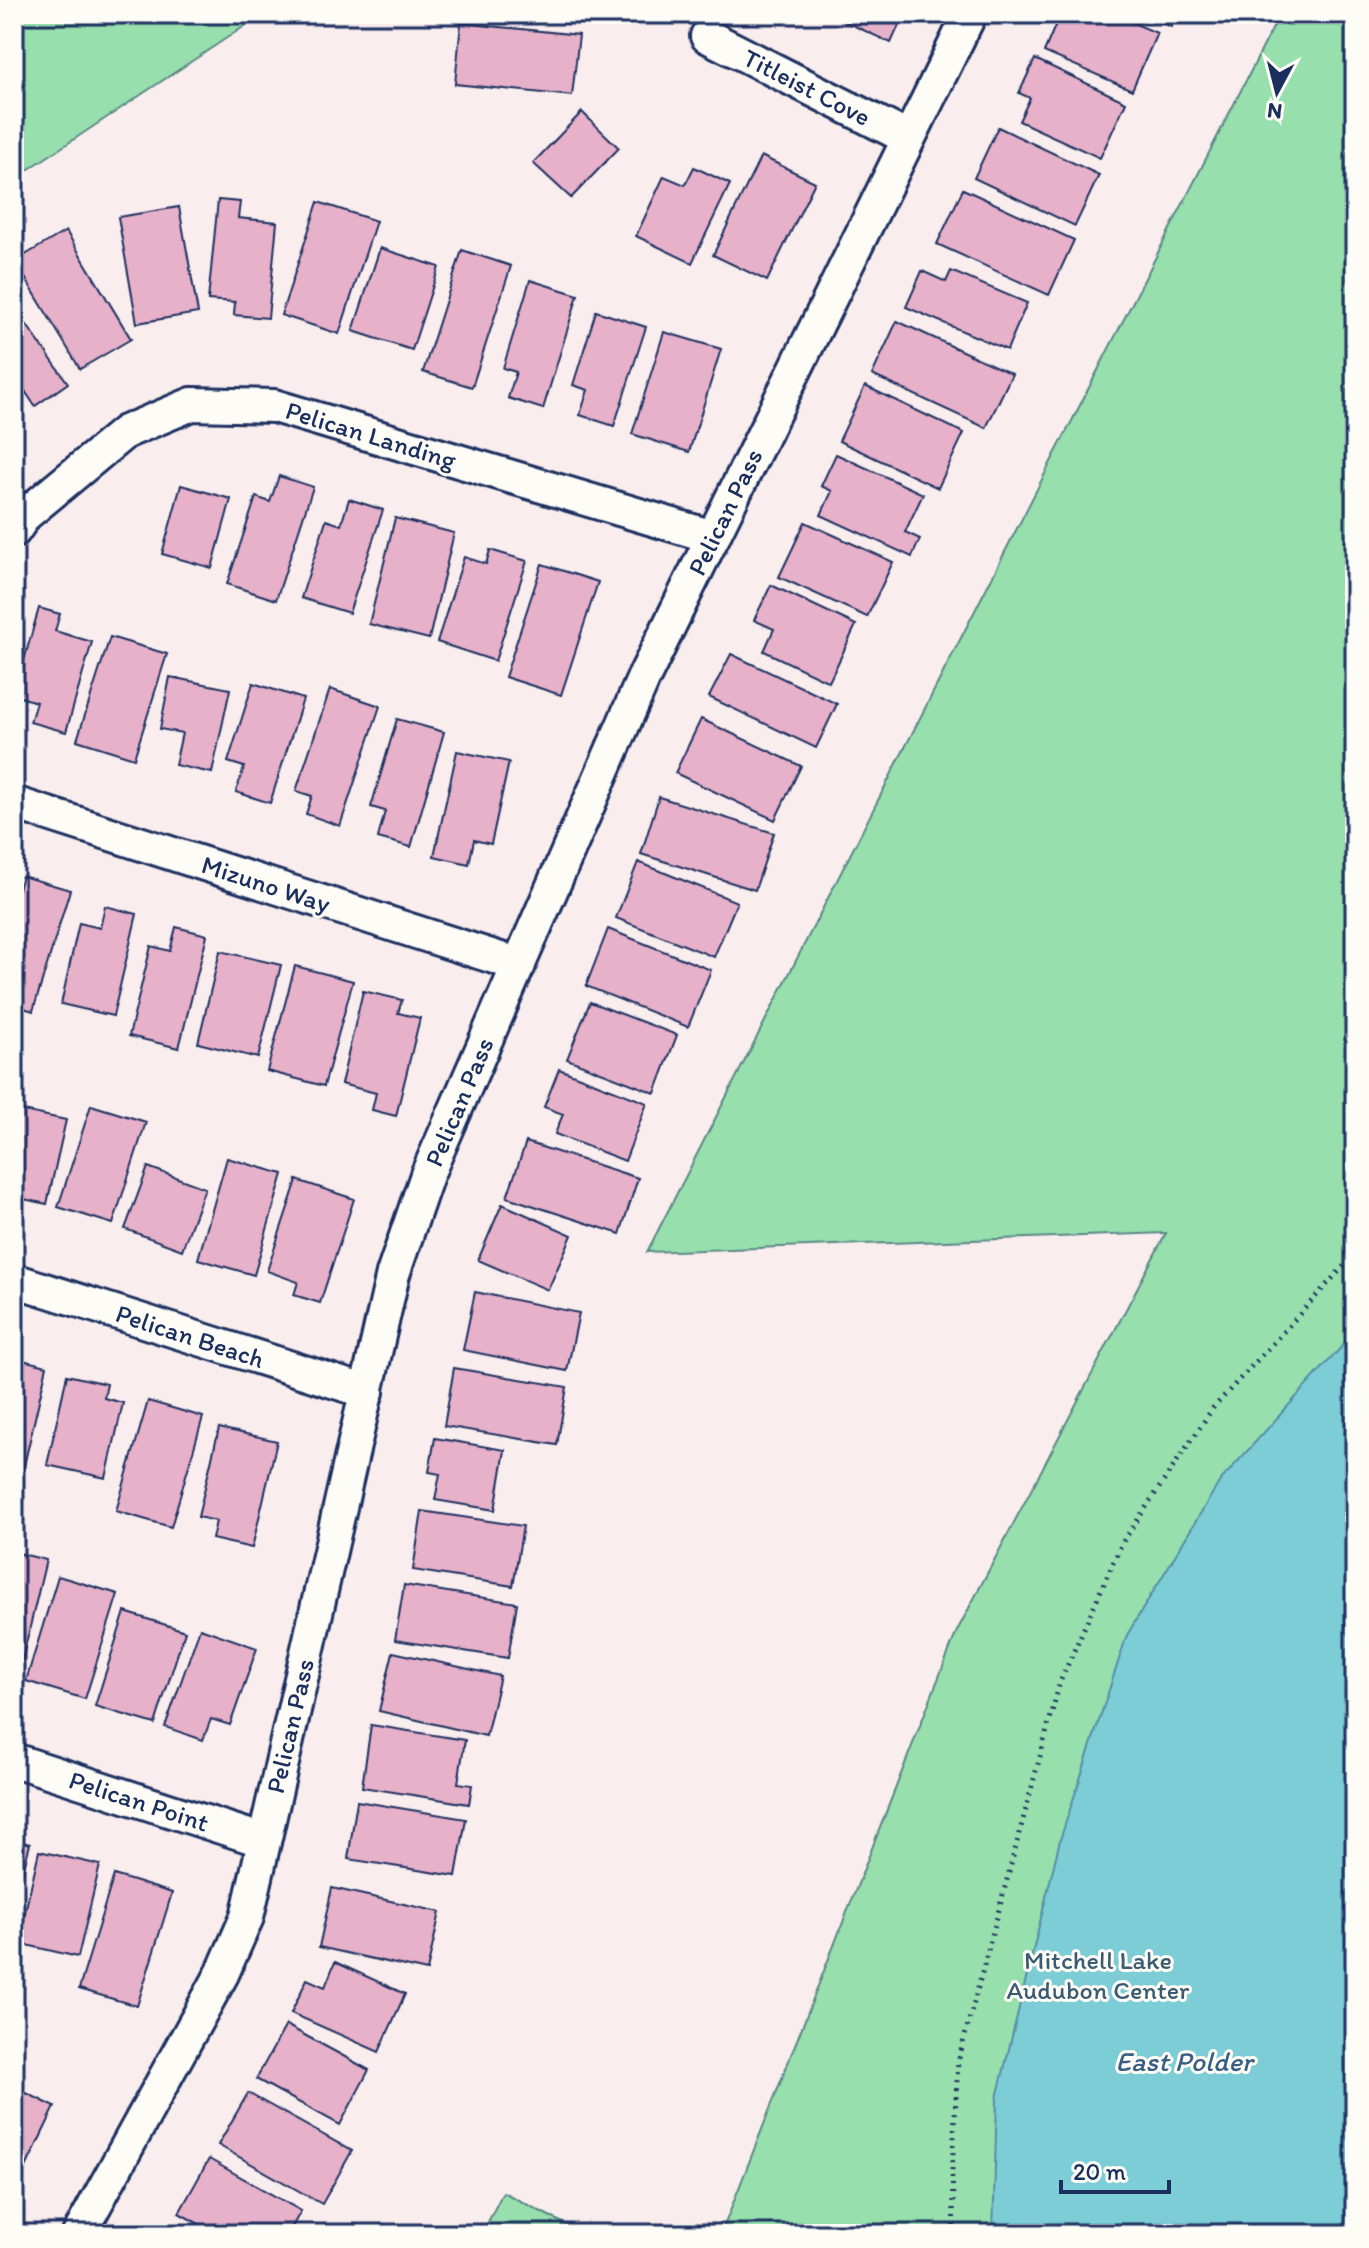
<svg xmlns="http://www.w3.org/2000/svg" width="1369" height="2248" font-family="Itim,sans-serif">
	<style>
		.green { fill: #97dfad; stroke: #598786; stroke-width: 2 }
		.water { fill: #7ccdd6; stroke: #558ea6; stroke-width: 2 }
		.building { fill: #e7b1ca; stroke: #1b2f5e; stroke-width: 2 }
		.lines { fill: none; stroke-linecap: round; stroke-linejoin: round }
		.minor-casing { stroke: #1b2f5e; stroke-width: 38 }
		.path { stroke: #1b2f5e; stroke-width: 5; stroke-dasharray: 2 6; stroke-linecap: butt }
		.minor { stroke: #fdfcf7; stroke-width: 32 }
		.labels { text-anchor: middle; stroke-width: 6; stroke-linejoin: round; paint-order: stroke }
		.street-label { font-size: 26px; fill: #1b2f5e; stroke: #fdfcf7 }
		.park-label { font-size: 26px; fill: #3a5b72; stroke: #fdfcf7 }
		.water-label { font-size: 28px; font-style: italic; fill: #385e82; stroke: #fdfcf7 }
	</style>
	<rect width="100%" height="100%" fill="#f9edee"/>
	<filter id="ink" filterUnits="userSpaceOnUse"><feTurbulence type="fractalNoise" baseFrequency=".0125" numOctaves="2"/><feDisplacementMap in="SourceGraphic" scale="16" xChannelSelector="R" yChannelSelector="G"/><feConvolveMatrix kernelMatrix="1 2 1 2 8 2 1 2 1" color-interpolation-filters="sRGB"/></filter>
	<g filter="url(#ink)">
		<!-- green -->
		<g class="green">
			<polygon points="14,14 263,14 14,179"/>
			<polygon points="1280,14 1355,14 1355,2234 721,2234 957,1631 1166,1233 647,1252"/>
			<polygon points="503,2192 584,2234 482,2234"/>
		</g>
		<!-- water -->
		<polygon class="water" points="1355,1332 1355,2234 993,2234 997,2098 1060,1840 1127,1635 1220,1481"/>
		<!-- building -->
		<g class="building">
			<polygon points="838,14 904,14 891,43 837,18"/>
			<polygon points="1060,14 1112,14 1157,33 1132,90 1044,52"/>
			<polygon points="1142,14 1177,14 1171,27"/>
			<polygon points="461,23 579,35 572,96 455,84"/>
			<polygon points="1035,59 1126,102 1100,158 1019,121 1030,98 1019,93"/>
			<polygon points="582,112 619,148 571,198 533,163"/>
			<polygon points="998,127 1099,175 1075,226 974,178"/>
			<polygon points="761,156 815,182 767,281 713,255"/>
			<polygon points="694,167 730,184 692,263 636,236 664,176 685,185"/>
			<polygon points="963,189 1074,240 1049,295 937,244"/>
			<polygon points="218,200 240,202 238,218 277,222 268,318 234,315 235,302 208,300"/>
			<polygon points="318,202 376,221 339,334 281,315"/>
			<polygon points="179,207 198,313 137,323 118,217"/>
			<polygon points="66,231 131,339 80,369 15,261"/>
			<polygon points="380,248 439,267 412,350 353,331"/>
			<polygon points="462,250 511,266 472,387 423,372"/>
			<polygon points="922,271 946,282 951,271 1027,303 1007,350 906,307"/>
			<polygon points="530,280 578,295 543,409 508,398 516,372 503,368"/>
			<polygon points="14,307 68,383 35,406 21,385 14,389"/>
			<polygon points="596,311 646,327 614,426 580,415 588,390 573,385"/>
			<polygon points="897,321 1012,374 986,428 872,375"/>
			<polygon points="664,332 721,349 689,452 632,434"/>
			<polygon points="865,386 964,433 938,488 839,441"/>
			<polygon points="836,454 923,494 905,532 920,539 912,557 821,515 832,491 821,486"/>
			<polygon points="279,476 313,487 276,600 227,584 256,497 270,502"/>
			<polygon points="181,485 231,499 212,568 162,554"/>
			<polygon points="349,499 383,510 349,613 301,598 326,520 341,525"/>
			<polygon points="395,518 454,533 429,639 369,624"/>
			<polygon points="805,522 893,562 867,617 779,577"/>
			<polygon points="490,550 527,561 495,661 437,642 464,557 486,564"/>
			<polygon points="542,564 598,582 561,695 505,677"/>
			<polygon points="771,585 856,625 829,682 764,651 774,629 754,620"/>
			<polygon points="39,608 60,614 55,631 92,642 66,732 30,722 36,702 14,695"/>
			<polygon points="110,637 167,654 134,758 77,740"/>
			<polygon points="731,654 837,704 816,748 709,697"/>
			<polygon points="170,677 230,689 212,773 175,765 182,733 160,729"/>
			<polygon points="253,683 303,699 270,803 236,792 244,767 228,762"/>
			<polygon points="330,689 380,706 340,826 306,814 312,796 296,791"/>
			<polygon points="397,719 444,732 411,847 378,838 385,811 371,807"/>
			<polygon points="701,719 801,766 775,820 675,773"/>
			<polygon points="457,751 509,762 491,844 474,840 469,864 434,856"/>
			<polygon points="659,797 774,833 755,890 641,854"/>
			<polygon points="638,862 737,902 714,957 616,918"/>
			<polygon points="22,876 70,890 33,1011 14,1005 14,902"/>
			<polygon points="105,906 137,914 113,1016 61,1004 79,923 100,928"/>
			<polygon points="176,927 207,935 179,1048 129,1036 151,946 170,951"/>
			<polygon points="608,929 711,970 688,1027 586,986"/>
			<polygon points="220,951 281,965 258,1058 198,1043"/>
			<polygon points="295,966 353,981 324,1086 267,1071"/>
			<polygon points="363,991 402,1000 398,1013 420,1018 396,1116 372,1110 376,1093 341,1084"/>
			<polygon points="590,1002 677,1035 655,1093 567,1059"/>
			<polygon points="559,1069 647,1103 625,1161 555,1134 563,1114 544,1107"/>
			<polygon points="91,1105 146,1122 113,1224 58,1207"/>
			<polygon points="14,1109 66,1120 47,1204 14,1197"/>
			<polygon points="526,1142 638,1178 620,1234 507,1197"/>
			<polygon points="227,1158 283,1174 254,1275 198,1259"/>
			<polygon points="148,1167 205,1188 182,1250 125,1229"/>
			<polygon points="297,1180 354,1199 320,1303 294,1295 298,1282 267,1271"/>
			<polygon points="502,1204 572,1235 548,1290 478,1260"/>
			<polygon points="475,1292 579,1313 567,1371 463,1350"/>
			<polygon points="14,1358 47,1366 23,1470 14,1468"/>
			<polygon points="454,1368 567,1387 557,1445 444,1426"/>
			<polygon points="67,1375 107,1384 104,1398 123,1403 106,1478 47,1465"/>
			<polygon points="148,1401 203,1417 171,1527 116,1511"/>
			<polygon points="219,1428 277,1441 252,1548 212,1539 216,1521 198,1517"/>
			<polygon points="435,1438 505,1450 495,1510 435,1500 440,1474 429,1472"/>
			<polygon points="422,1511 523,1526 513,1586 413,1570"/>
			<polygon points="14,1552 46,1560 18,1677 14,1676"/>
			<polygon points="58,1576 118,1594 85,1699 26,1681"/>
			<polygon points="404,1585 517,1603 508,1658 395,1640"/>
			<polygon points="125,1612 185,1631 155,1724 95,1706"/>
			<polygon points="200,1628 257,1648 230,1725 211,1719 203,1740 165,1727"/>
			<polygon points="393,1652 500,1676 486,1736 379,1711"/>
			<polygon points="371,1725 465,1740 458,1783 472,1785 469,1804 362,1787"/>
			<polygon points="357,1801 466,1819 456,1876 348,1859"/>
			<polygon points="14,1840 30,1844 14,1906"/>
			<polygon points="39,1851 100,1865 78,1957 18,1943"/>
			<polygon points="114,1875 172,1893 137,2006 79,1989"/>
			<polygon points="332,1888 440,1912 427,1971 319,1947"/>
			<polygon points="335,1962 405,1994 379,2052 291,2013 307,1979 325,1987"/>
			<polygon points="286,2025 369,2070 340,2125 256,2079"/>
			<polygon points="14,2087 55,2107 14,2192"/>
			<polygon points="248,2093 352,2151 322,2204 218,2145"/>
			<polygon points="209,2159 301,2211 288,2234 217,2234 179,2213"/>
		</g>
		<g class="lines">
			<!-- minor casing -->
			<g class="minor-casing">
				<g id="minor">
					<polyline points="707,36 908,138"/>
					<polyline points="14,531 25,515 125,432 192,404 274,406 713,537"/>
					<polyline points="14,803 519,965"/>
					<polyline points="14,1280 367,1392"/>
					<polyline points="14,1760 264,1841"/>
					<polyline points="79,2234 222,1974 247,1917 393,1274 427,1175 644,677 970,14"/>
				</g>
			</g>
			<!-- path -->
			<polyline class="path" points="954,2234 952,2171 958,2062 1060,1682 1122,1543 1213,1408 1355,1254"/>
			<!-- minor -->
			<use href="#minor" class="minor"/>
		</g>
	</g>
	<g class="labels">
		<!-- street labels -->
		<g class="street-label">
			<text transform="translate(807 87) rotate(27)" y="9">Titleist Cove</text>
			<text transform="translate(371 435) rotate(17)" y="9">Pelican Landing</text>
			<text transform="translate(725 512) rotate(-64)" y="9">Pelican Pass</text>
			<text transform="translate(266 884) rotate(18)" y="9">Mizuno Way</text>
			<text transform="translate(459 1102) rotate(-67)" y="9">Pelican Pass</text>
			<text transform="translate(190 1336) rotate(18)" y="9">Pelican Beach</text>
			<text transform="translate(290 1726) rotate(-77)" y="9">Pelican Pass</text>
			<text transform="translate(139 1801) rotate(18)" y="9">Pelican Point</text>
		</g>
		<!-- park labels -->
		<g class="park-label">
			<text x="1098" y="1969">Mitchell Lake<tspan x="1098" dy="30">Audubon Center</tspan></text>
		</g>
		<!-- water labels -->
		<g class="water-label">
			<text x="1184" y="2071">East Polder</text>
		</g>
	</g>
	<!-- margin -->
	<rect width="1369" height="2248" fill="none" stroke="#fdfcf7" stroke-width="48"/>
	<rect x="24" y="24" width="1321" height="2200" fill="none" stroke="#1b2f5e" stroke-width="3" filter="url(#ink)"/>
	<!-- north arrow -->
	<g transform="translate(1277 92) rotate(187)" stroke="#fdfcf7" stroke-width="6" paint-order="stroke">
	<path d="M0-6L14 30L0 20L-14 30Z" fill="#1b2f5e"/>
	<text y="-12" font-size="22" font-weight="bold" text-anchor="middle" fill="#1b2f5e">N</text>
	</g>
	<!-- scale -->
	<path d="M1061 2180v12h108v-12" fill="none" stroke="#1b2f5e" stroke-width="4"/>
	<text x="1073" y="2180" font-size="24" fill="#1b2f5e" stroke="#fdfcf7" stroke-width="6" paint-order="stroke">20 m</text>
</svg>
